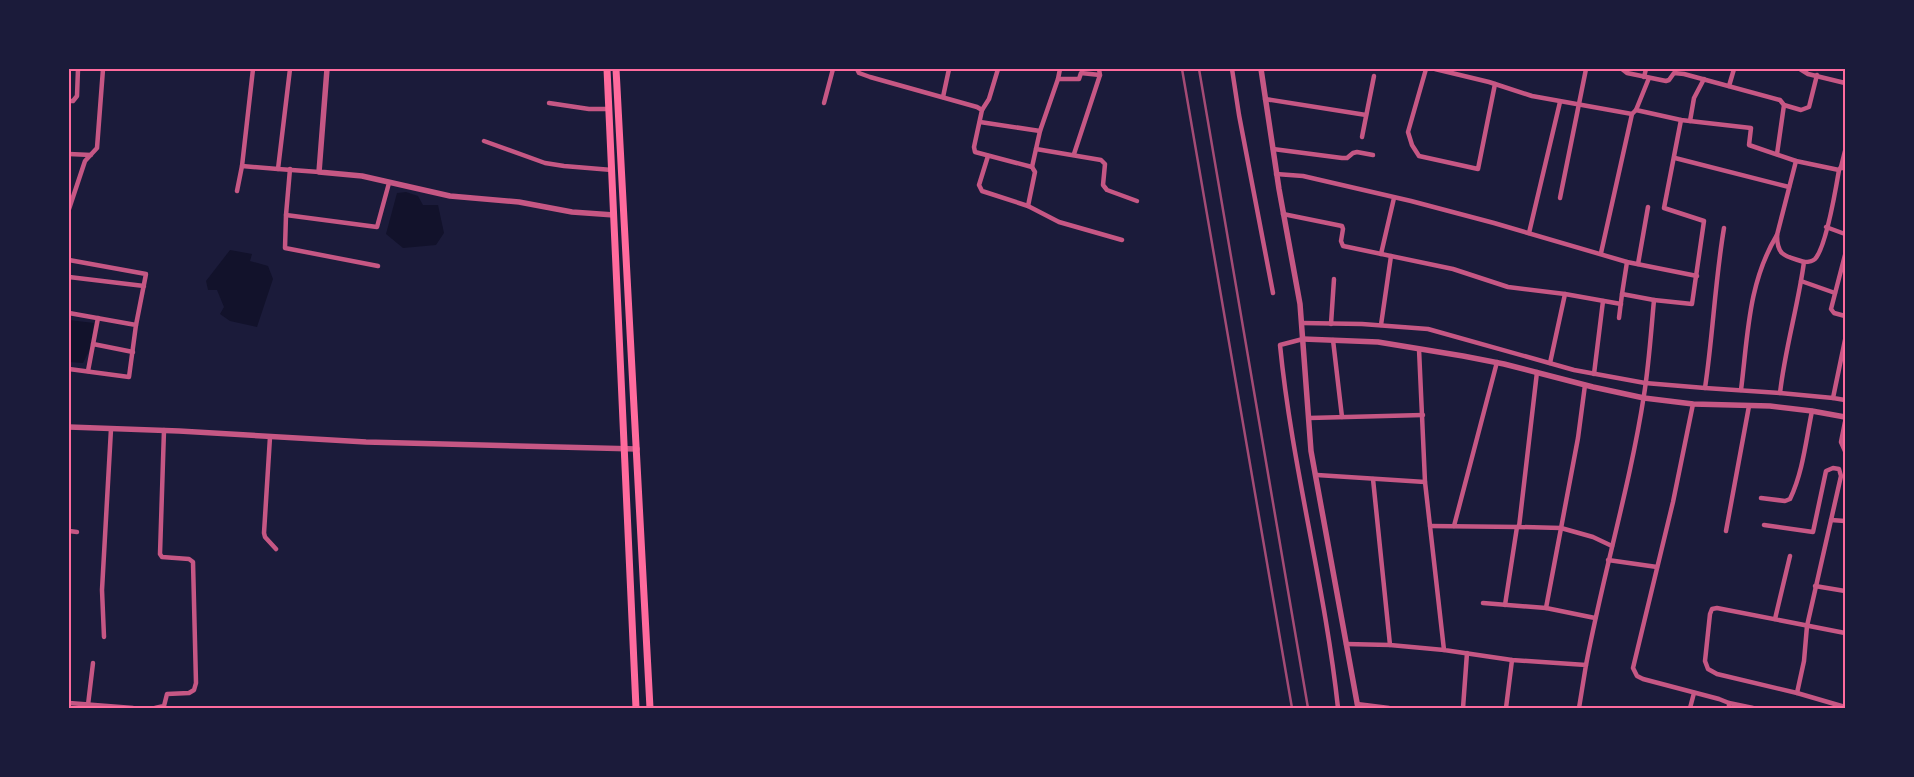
<svg xmlns="http://www.w3.org/2000/svg" width="1914" height="777" font-family="Rubik,sans-serif">
	<style>
		.water { fill: #12122b }
		.lines { fill: none; stroke-linecap: round; stroke-linejoin: round }
		.minor { stroke: #c65784; stroke-width: 4.5 }
		.tertiary { stroke: #c65784; stroke-width: 5.5 }
		.primary { stroke: #ff6b9d; stroke-width: 7 }
		.rail { stroke: #a44b75; stroke-width: 2.5 }
		.neatline { fill: none; stroke: #ff6b9d; stroke-width: 2 }
	</style>
	<rect width="100%" height="100%" fill="#1b1b3a"/>
	<!-- water -->
	<g class="water">
		<polygon points="406,192 418,196 423,205 438,205 444,233 436,245 403,248 386,234 397,193"/>
		<polygon points="230,250 252,254 250,261 268,266 273,279 257,327 230,321 220,314 224,307 217,290 208,290 206,281"/>
		<polygon points="69,320 94,323 90,349 83,363 69,362"/>
	</g>
	<g class="lines">
		<!-- minor -->
		<g class="minor">
			<polyline points="290,69 278,169 319,172"/>
			<polyline points="857,69 859,73 870,77 977,107 982,110 974,147 975,152 1032,167 1035,172 1028,206"/>
			<polyline points="1060,69 1058,79 1079,79 1081,73 1100,75"/>
			<polyline points="1232,69 1239,115 1273,293"/>
			<polyline points="1426,69 1408,132 1412,145 1419,156 1478,169 1495,84"/>
			<polyline points="1435,69 1489,82 1532,96 1632,114"/>
			<polyline points="1622,69 1627,73 1666,81 1669,80 1674,73 1684,74 1780,100 1784,105 1777,154"/>
			<polyline points="1800,69 1808,74 1845,83"/>
			<polyline points="1644,77 1646,69"/>
			<polyline points="1729,86 1734,69"/>
			<polyline points="943,97 949,69"/>
			<polyline points="1265,99 1366,115"/>
			<polyline points="69,101 73,101 77,96 78,69"/>
			<polyline points="549,103 589,109 609,109"/>
			<polyline points="824,103 833,69"/>
			<polyline points="1784,105 1801,110 1809,107 1817,75"/>
			<polyline points="982,110 989,99 998,69"/>
			<polyline points="1636,110 1681,120 1751,128 1749,145 1796,161 1839,170 1841,167"/>
			<polyline points="1690,121 1694,98 1704,79"/>
			<polyline points="980,122 1040,131"/>
			<polyline points="1362,137 1374,76"/>
			<polyline points="484,141 545,163 564,166 612,170"/>
			<polyline points="1036,149 1101,160 1105,164 1103,185 1107,190 1137,201"/>
			<polyline points="1273,149 1342,158 1347,158 1353,153 1357,152 1373,155"/>
			<polyline points="1845,151 1841,167 1845,169"/>
			<polyline points="69,154 91,155"/>
			<polyline points="1074,154 1100,75 1099,69"/>
			<polyline points="988,156 979,185 982,191 1028,206 1059,222 1122,240"/>
			<polyline points="1675,158 1789,187"/>
			<path d="M 1796,161 L 1777,235 C 1777,257 1786,256 1804,262"/>
			<polyline points="242,166 253,69"/>
			<polyline points="1032,167 1040,131 1058,79"/>
			<polyline points="290,169 286,215 285,248 378,266"/>
			<polyline points="1276,174 1303,176 1411,201 1494,223 1627,262 1697,276"/>
			<polyline points="237,191 242,166 278,169"/>
			<polyline points="1560,198 1586,69"/>
			<polyline points="69,209 85,161 97,148 103,69"/>
			<polyline points="1283,214 1342,226 1343,229 1341,241 1343,246 1348,247 1453,269 1508,287 1565,294 1621,304"/>
			<polyline points="286,215 377,227 389,183"/>
			<polyline points="1826,227 1845,234"/>
			<path d="M 1724,228 C 1715,281 1713,335 1705,388 L 1780,393"/>
			<polyline points="1529,233 1560,102"/>
			<polyline points="1601,253 1632,114 1636,110 1649,78"/>
			<polyline points="1381,254 1394,198"/>
			<polyline points="1845,255 1831,309 1834,313 1845,316"/>
			<polyline points="69,260 146,274 136,325"/>
			<polyline points="1638,264 1648,207"/>
			<polyline points="69,277 144,286"/>
			<polyline points="1801,281 1835,293"/>
			<polyline points="1622,294 1627,262"/>
			<polyline points="69,313 136,325 129,377 69,369"/>
			<polyline points="1619,318 1622,294 1654,300"/>
			<polyline points="1302,323 1362,324 1428,329 1574,370 1645,383 1705,388"/>
			<polyline points="1331,324 1334,279"/>
			<polyline points="1381,325 1391,256"/>
			<path d="M 1303,339 L 1280,345 C 1292,467 1325,586 1338,708"/>
			<polyline points="1333,340 1342,417"/>
			<polyline points="1845,340 1833,398 1845,400"/>
			<polyline points="93,344 133,352"/>
			<polyline points="1419,349 1425,482 1444,650 1512,660 1586,665 1579,708"/>
			<polyline points="1550,363 1565,294"/>
			<polyline points="88,371 98,318"/>
			<polyline points="1537,372 1519,527 1561,528 1593,537 1612,546"/>
			<polyline points="1594,374 1603,301"/>
			<path d="M 1741,390 C 1748,335 1748,283 1777,235"/>
			<path d="M 1833,398 L 1780,393 C 1785,349 1798,306 1804,262 C 1808,262 1812,262 1815,259 C 1826,247 1836,188 1839,170"/>
			<polyline points="1693,404 1673,502 1633,668 1637,676 1643,679 1719,699 1729,703 1729,708"/>
			<polyline points="1309,418 1423,415"/>
			<polyline points="1845,422 1841,442 1845,451"/>
			<polyline points="270,437 264,533 265,537 276,549"/>
			<polyline points="1317,475 1425,482"/>
			<polyline points="1373,479 1390,645 1444,650"/>
			<path d="M 1761,498 L 1785,501 L 1790,499 C 1803,472 1806,440 1812,411"/>
			<polyline points="1831,520 1845,521"/>
			<polyline points="1764,525 1813,532 1826,471 1833,468 1839,469 1841,476 1807,626 1804,661 1797,693"/>
			<polyline points="1430,526 1519,527"/>
			<polyline points="1454,526 1497,362"/>
			<polyline points="69,531 77,532"/>
			<polyline points="1726,531 1749,406"/>
			<polyline points="1608,560 1657,567"/>
			<polyline points="1815,586 1845,591"/>
			<polyline points="1483,603 1546,608 1595,618"/>
			<polyline points="1505,605 1517,527"/>
			<polyline points="1546,608 1578,438 1585,385"/>
			<polyline points="1775,619 1790,556"/>
			<polyline points="1845,633 1717,608 1712,609 1710,614 1705,661 1708,669 1717,674 1797,693 1845,707"/>
			<polyline points="104,637 102,590 111,429"/>
			<polyline points="1346,644 1390,645"/>
			<path d="M 1586,665 C 1603,574 1630,486 1644,395 C 1649,364 1651,332 1654,300 L 1692,304 L 1704,221 L 1664,208 L 1681,120"/>
			<polyline points="69,703 133,708"/>
			<polyline points="1729,703 1753,708"/>
			<polyline points="1357,704 1389,708"/>
			<polyline points="88,705 93,663"/>
			<polyline points="155,708 164,706 167,694 189,693 194,690 196,683 193,562 189,559 162,557 160,554 164,430"/>
			<polyline points="1463,708 1467,653"/>
			<polyline points="1506,708 1512,660"/>
			<polyline points="1690,708 1694,693"/>
		</g>
		<!-- tertiary -->
		<g class="tertiary">
			<polyline points="327,69 319,172 362,176 450,196 519,202 572,212 614,215"/>
			<polyline points="1261,69 1279,189 1300,304 1311,451 1358,708"/>
			<polyline points="1303,339 1378,342 1463,356 1504,364 1593,387 1644,398 1693,404 1770,406 1812,411 1845,417"/>
			<polyline points="69,427 179,431 366,442 637,449"/>
		</g>
		<!-- primary -->
		<g class="primary">
			<polyline points="607,69 636,708"/>
			<polyline points="616,69 650,708"/>
		</g>
		<!-- rail -->
		<g class="rail">
			<polyline points="1182,69 1292,708"/>
			<polyline points="1199,69 1308,708"/>
		</g>
	</g>
	<!-- border -->
	<rect width="1914" height="777" fill="none" stroke="#1b1b3a" stroke-width="140"/>
	<rect x="70" y="70" width="1774" height="637" class="neatline"/>
</svg>
